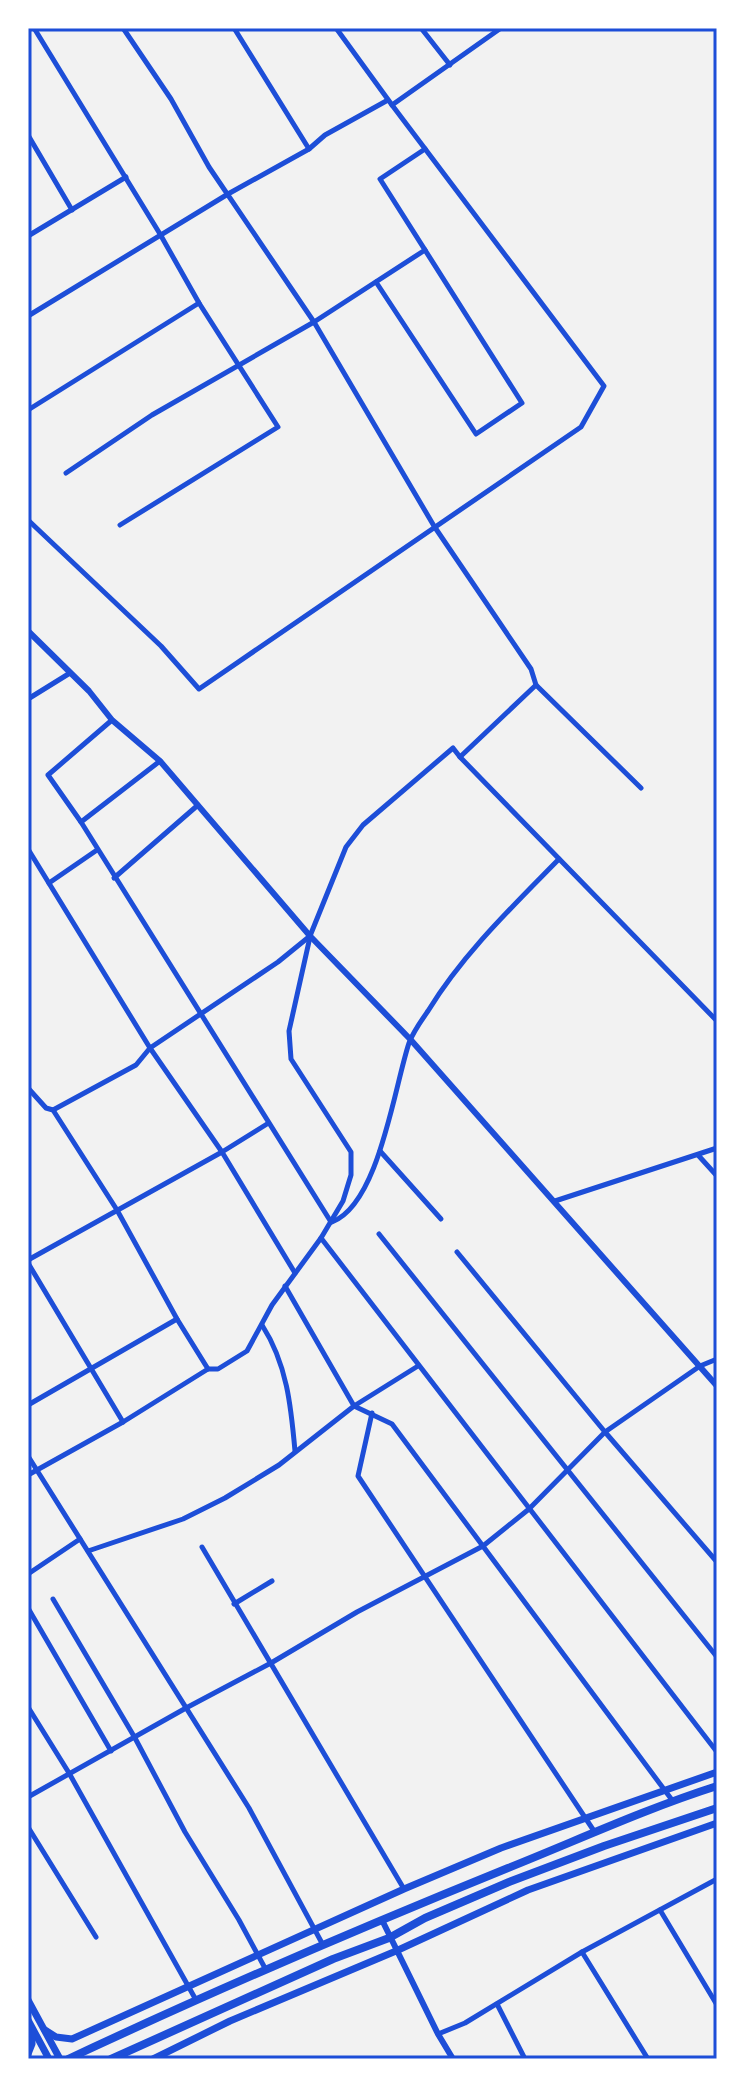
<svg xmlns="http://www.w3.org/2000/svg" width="745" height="2087" font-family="Inter,sans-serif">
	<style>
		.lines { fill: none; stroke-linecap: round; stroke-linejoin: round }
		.minor { stroke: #1d4ed8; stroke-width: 5 }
		.tertiary { stroke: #1d4ed8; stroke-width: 6 }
		.secondary { stroke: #1d4ed8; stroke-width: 7 }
		.trunk { stroke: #1d4ed8; stroke-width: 8 }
		.neatline { fill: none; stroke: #1d4ed8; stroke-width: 3 }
	</style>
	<rect width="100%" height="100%" fill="#f2f2f2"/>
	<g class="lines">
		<!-- minor -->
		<g class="minor">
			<polyline points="34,28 160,234 199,303 278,427 120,525"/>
			<polyline points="234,28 309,149"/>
			<polyline points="421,28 450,65"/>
			<polyline points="392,105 501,28"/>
			<polyline points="28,135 72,210"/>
			<polyline points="28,236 126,177"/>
			<polyline points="376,282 476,434 522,403 380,179 425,149"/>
			<polyline points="28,316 228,194 309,149 325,135 388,100"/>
			<polyline points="28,410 199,303"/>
			<polyline points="66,473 152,415 314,322 425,250"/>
			<polyline points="28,520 161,646 199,689 581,427 604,386 392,105 336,28"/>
			<polyline points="536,685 641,788"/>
			<polyline points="28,699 70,673"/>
			<polyline points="112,720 48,775 81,822 331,1222"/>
			<polyline points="460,757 717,1021"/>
			<polyline points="81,822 160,761"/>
			<polyline points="28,849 150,1048 222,1152 295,1273"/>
			<polyline points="114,878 198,805"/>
			<polyline points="49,883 97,850"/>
			<polyline points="28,1088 46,1108 53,1110 117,1210 177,1319 208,1369"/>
			<polyline points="53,1110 136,1065 150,1048 278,962 310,936 346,847 363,825 453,748 460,757 536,685 531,669 434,526 314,322 209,167 171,99 123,28"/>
			<polyline points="380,1151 441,1219"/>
			<polyline points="698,1155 717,1176"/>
			<polyline points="555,1201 717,1148"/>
			<path d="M 332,1222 C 379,1204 394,1088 409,1043 C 413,1032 421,1021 428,1011 C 463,954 512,907 559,859"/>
			<polyline points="379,1234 717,1657"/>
			<polyline points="321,1238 717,1752"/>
			<polyline points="457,1252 605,1432 717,1562"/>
			<polyline points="28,1260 222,1152 267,1124"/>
			<polyline points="28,1263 123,1422"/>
			<polyline points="285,1286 354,1406 392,1424 672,1800"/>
			<path d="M 262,1325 C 287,1364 291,1406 295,1451"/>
			<polyline points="28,1405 177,1319"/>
			<polyline points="372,1413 358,1476 594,1831"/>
			<polyline points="28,1456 249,1808 323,1945"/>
			<polyline points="28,1475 123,1422 208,1369 218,1369 247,1351 272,1305 321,1238 343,1201 351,1175 351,1152 291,1059 289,1031 310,937"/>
			<polyline points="202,1547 404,1889"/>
			<polyline points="88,1551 183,1519 225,1498 279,1465 354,1406 418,1366"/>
			<polyline points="28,1574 80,1539"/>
			<polyline points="53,1599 135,1738 185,1832 239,1920 266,1970"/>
			<polyline points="234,1604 272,1581"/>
			<polyline points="28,1608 111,1751"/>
			<polyline points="28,1707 69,1773 196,2000"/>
			<polyline points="28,1797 186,1708 271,1663 357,1612 483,1546 529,1509 605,1432 700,1366 717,1359"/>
			<polyline points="28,1827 96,1937"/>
			<polyline points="660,1910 717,2005"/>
			<polyline points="582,1952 648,2059"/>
			<polyline points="497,2004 525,2059"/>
			<polyline points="438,2034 465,2023 582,1952 717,1879"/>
		</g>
		<!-- tertiary -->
		<g class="tertiary">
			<polyline points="28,631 89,691 112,720 160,761 310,936 410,1039 717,1386"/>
			<polyline points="382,1920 438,2034 453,2059"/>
		</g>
		<!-- secondary -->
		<g class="secondary">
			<polyline points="28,2000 60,2059"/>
			<polyline points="28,2020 49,2059"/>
			<polyline points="45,2030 56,2037 72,2039 404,1889 501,1848 717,1772"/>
			<polyline points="28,2054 32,2044 32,2031"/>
			<polyline points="153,2059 230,2021 396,1951 528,1890 717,1823"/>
		</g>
		<!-- trunk -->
		<g class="trunk">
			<path d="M 68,2059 C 213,1991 360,1928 508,1868 C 578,1840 645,1809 717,1786"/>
			<polyline points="111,2059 333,1959 389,1938 425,1918 509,1882 604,1846 717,1808"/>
		</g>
	</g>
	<!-- border -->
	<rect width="745" height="2087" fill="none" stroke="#ffffff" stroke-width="60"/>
	<rect x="30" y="30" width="685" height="2027" class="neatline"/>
</svg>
